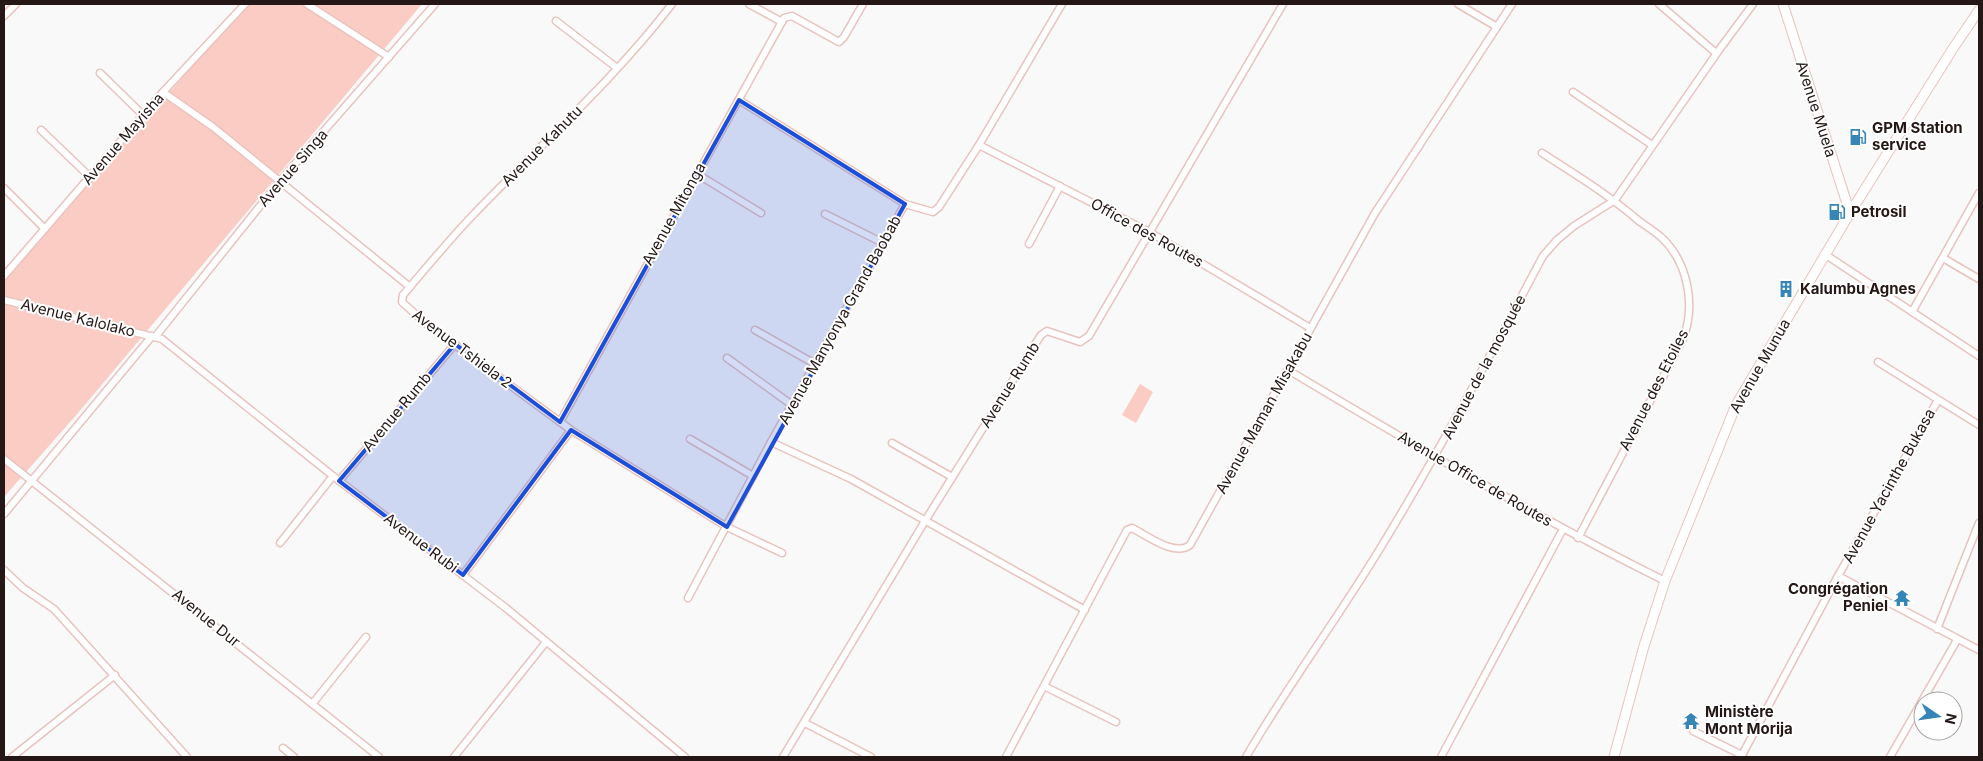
<svg xmlns="http://www.w3.org/2000/svg" width="1983" height="761" font-family="Inter,sans-serif">
	<style>
		.green { fill: #fbccc4 }
		.lines { fill: none; stroke-linecap: round; stroke-linejoin: round }
		.street-casing { stroke: #e9c3bd; stroke-width: 9 }
		.secondary-casing { stroke: #e9c3bd; stroke-width: 11 }
		.street { stroke: #fff; stroke-width: 6 }
		.secondary { stroke: #fff; stroke-width: 9 }
		.marked { fill: #1d4ed8; fill-opacity: 0.2; stroke: #1d4ed8; stroke-width: 4; stroke-linejoin: round }
		.labels { text-anchor: middle; stroke-width: 4; stroke-linejoin: round; paint-order: stroke }
		.street-label { font-size: 15px; fill: #241715; stroke: #fff }
		.poi-label { font-size: 15px; font-weight: bold; fill: #241715; stroke: #fff; text-anchor: start }
	</style>
	<rect width="100%" height="100%" fill="#f9f9f9"/>
	<!-- green -->
	<g class="green">
		<polygon points="247,4 422,4 78,413 4,497 4,280"/>
		<polygon points="1140,384 1153,392 1136,423 1122,415"/>
	</g>
	<g class="lines">
		<!-- street casing -->
		<g class="street-casing">
			<g id="street">
				<polyline points="307,4 389,57"/>
				<path d="M 672,4 C 613,81 540,145 473,215 C 449,240 426,268 403,295 L 402,302 L 424,322 L 571,430 L 727,527 L 782,553"/>
				<polyline points="749,4 782,22"/>
				<polyline points="1458,4 1497,27"/>
				<polyline points="1659,4 1716,53"/>
				<polyline points="4,16 16,4"/>
				<polyline points="556,21 617,68"/>
				<polyline points="100,73 143,115"/>
				<polyline points="163,92 213,127 410,287"/>
				<polyline points="1573,92 1652,145"/>
				<polyline points="739,100 905,204 933,212 939,207 979,145 1062,4"/>
				<polyline points="41,130 90,177"/>
				<polyline points="979,145 1151,233 1310,328"/>
				<path d="M 1542,153 C 1576,175 1609,195 1639,221 C 1646,226 1654,231 1661,237 C 1688,262 1696,305 1683,339 L 1578,538"/>
				<polyline points="697,174 761,213"/>
				<polyline points="4,188 45,229"/>
				<polyline points="825,214 883,243"/>
				<polyline points="1029,244 1060,186"/>
				<polyline points="1826,255 1979,356"/>
				<polyline points="1943,258 1979,279"/>
				<polyline points="4,276 163,92 245,4"/>
				<polyline points="4,300 162,339 333,476 506,608 685,757"/>
				<polyline points="1912,312 1979,193"/>
				<polyline points="755,330 815,364"/>
				<polyline points="155,337 280,181 435,4"/>
				<polyline points="727,358 792,405"/>
				<polyline points="1878,362 1979,425"/>
				<path d="M 1288,370 C 1412,444 1536,517 1665,581"/>
				<polyline points="560,422 784,18 792,16 839,42 844,37 863,4"/>
				<polyline points="690,439 753,476"/>
				<polyline points="771,442 851,479 1085,610"/>
				<polyline points="892,443 952,477"/>
				<polyline points="4,459 379,757"/>
				<polyline points="339,481 455,344"/>
				<polyline points="4,514 152,336"/>
				<polyline points="280,543 333,476"/>
				<polyline points="4,570 23,588 54,609 187,757"/>
				<polyline points="463,575 571,430"/>
				<polyline points="1838,576 1979,650"/>
				<polyline points="688,598 771,442 905,204"/>
				<polyline points="1937,629 1979,523"/>
				<polyline points="1044,686 1116,722"/>
				<polyline points="313,703 366,637"/>
				<polyline points="805,723 871,757"/>
				<polyline points="1693,731 1742,755"/>
				<polyline points="283,748 294,757"/>
				<polyline points="12,757 115,675"/>
				<polyline points="454,757 546,642"/>
				<polyline points="783,757 925,521 1041,335 1047,331 1080,342 1089,336 1283,4"/>
				<path d="M 1006,757 L 1127,530 L 1132,528 C 1148,536 1175,557 1190,545 L 1375,213 L 1512,4"/>
				<path d="M 1246,757 C 1288,685 1338,618 1381,547 C 1439,452 1491,354 1543,256 L 1557,240 L 1574,226 L 1615,200 L 1719,50 L 1753,4"/>
				<polyline points="1441,757 1563,529"/>
				<polyline points="1741,757 1838,576 1938,400"/>
				<polyline points="1890,757 1957,640"/>
			</g>
		</g>
		<!-- secondary casing -->
		<g class="secondary-casing">
			<g id="secondary">
				<polyline points="1783,4 1850,213"/>
				<polyline points="1614,757 1644,646 1665,581 1736,405 1850,213 1952,50 1979,10"/>
			</g>
		</g>
		<!-- street -->
		<use href="#street" class="street"/>
		<!-- secondary -->
		<use href="#secondary" class="secondary"/>
	</g>
	<!-- marked area -->
	<path class="marked" d="M 739,100 L 905,204 L 727,527 L 571,430 L 463,575 L 339,481 L 455,344 L 560,422 Z"/>
	<!-- icons -->
	<defs>
		<g id="fuel-bare" transform="scale(1.35)"><path d="M-5.5-6h7V0h2V4h1.3V-2.5L3-4.5l.8-.8L6-3V5H2.5V1h-1V6h-7ZM-4.2-4.7v3.2H.2V-4.7Z" fill="#3585b7" stroke="#fff" stroke-width="2.5" paint-order="stroke"/></g>
		<g id="building-bare" transform="scale(1.35)"><path d="M-4-6H4V6H1V3H-1V6H-4ZM-2.5-4.3h1.7v1.8h-1.7ZM.8-4.3h1.7v1.8H.8ZM-2.5-1h1.7V.8h-1.7ZM.8-1h1.7V.8H.8Z" fill="#3585b7" stroke="#fff" stroke-width="2.5" paint-order="stroke"/></g>
		<g id="temple-bare" transform="scale(1.35)"><path d="M0-6L5-2H3V0L6.5 2.5H4V6H1.5V3h-3V6H-4V2.5H-6.5L-3 0V-2H-5Z" fill="#3585b7" stroke="#fff" stroke-width="2.5" paint-order="stroke"/></g>
	</defs>
	<g fill-rule="evenodd">
		<use href="#fuel-bare" x="1858" y="137"/>
		<use href="#fuel-bare" x="1837" y="212"/>
		<use href="#building-bare" x="1786" y="289"/>
		<use href="#temple-bare" x="1902" y="598"/>
		<use href="#temple-bare" x="1691" y="721"/>
	</g>
	<g class="labels">
		<!-- street labels -->
		<g class="street-label">
			<text transform="translate(1816 109) rotate(72)" y="5">Avenue Muela</text>
			<text transform="translate(123 139) rotate(-49)" y="5">Avenue Mayisha</text>
			<text transform="translate(542 146) rotate(-45)" y="5">Avenue Kahutu</text>
			<text transform="translate(293 168) rotate(-49)" y="5">Avenue Singa</text>
			<text transform="translate(674 214) rotate(-61)" y="5">Avenue Mitonga</text>
			<text transform="translate(1147 233) rotate(29)" y="5">Office des Routes</text>
			<text transform="translate(78 318) rotate(14)" y="5">Avenue Kalolako</text>
			<text transform="translate(840 320) rotate(-61)" y="5">Avenue Manyonya Grand Baobab</text>
			<text transform="translate(462 349) rotate(37)" y="5">Avenue Tshiela 2</text>
			<text transform="translate(1760 366) rotate(-60)" y="5">Avenue Munua</text>
			<text transform="translate(1484 367) rotate(-62)" y="5">Avenue de la mosquée</text>
			<text transform="translate(1010 385) rotate(-58)" y="5">Avenue Rumb</text>
			<text transform="translate(1654 390) rotate(-63)" y="5">Avenue des Etoiles</text>
			<text transform="translate(397 412) rotate(-50)" y="5">Avenue Rumb</text>
			<text transform="translate(1264 413) rotate(-61)" y="5">Avenue Maman Misakabu</text>
			<text transform="translate(1475 479) rotate(30)" y="5">Avenue Office de Routes</text>
			<text transform="translate(1889 486) rotate(-61)" y="5">Avenue Yacinthe Bukasa</text>
			<text transform="translate(421 543) rotate(37)" y="5">Avenue Rubi</text>
			<text transform="translate(206 618) rotate(39)" y="5">Avenue Dur</text>
		</g>
		<!-- poi labels -->
		<g class="poi-label">
			<text x="1872" y="133">GPM Station<tspan x="1872" dy="17">service</tspan></text>
			<text x="1851" y="217">Petrosil</text>
			<text x="1800" y="294">Kalumbu Agnes</text>
			<text x="1888" y="594" text-anchor="end">Congrégation<tspan x="1888" dy="17">Peniel</tspan></text>
			<text x="1705" y="717">Ministère<tspan x="1705" dy="17">Mont Morija</tspan></text>
		</g>
	</g>
	<!-- border -->
	<rect width="1983" height="761" fill="none" stroke="#241715" stroke-width="10"/>
	<!-- north arrow -->
	<g transform="translate(1938 716) rotate(103)"><circle r="24" fill="#ffffff" stroke="#a7a2a1"/>
	<path d="M0-4L9 19L0 12L-9 19Z" fill="#3585b7"/>
	<text y="-8" font-size="14" font-weight="bold" text-anchor="middle" fill="#241715">N</text>
	</g>
</svg>
